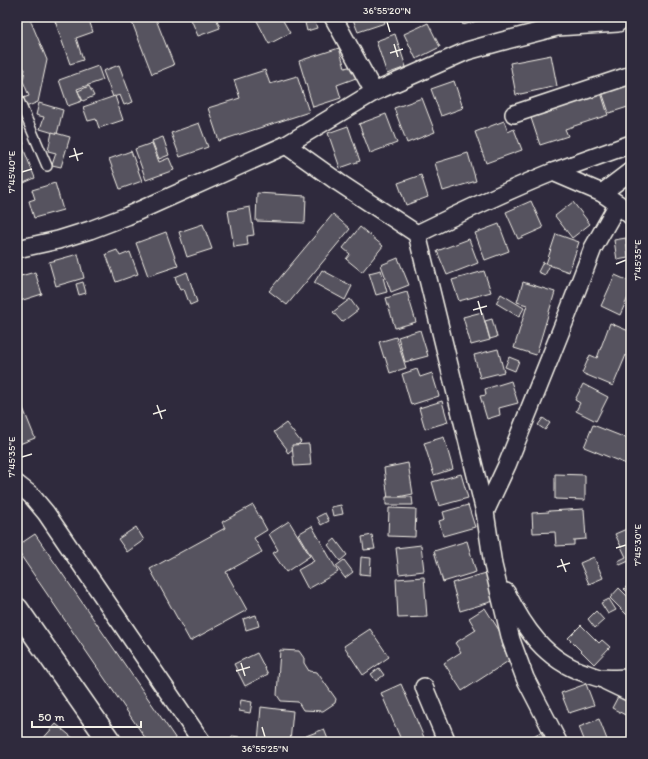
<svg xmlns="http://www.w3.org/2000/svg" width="648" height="759" font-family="Itim,sans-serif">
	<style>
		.building { fill: #56525f; stroke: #f4f1e8 }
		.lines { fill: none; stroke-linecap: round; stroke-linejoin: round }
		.service-casing { stroke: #f4f1e8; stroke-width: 12 }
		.minor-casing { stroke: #f4f1e8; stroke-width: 20 }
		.tertiary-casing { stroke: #f4f1e8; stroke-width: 25 }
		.service { stroke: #2f2a3d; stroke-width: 9 }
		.minor { stroke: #2f2a3d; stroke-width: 17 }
		.tertiary { stroke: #2f2a3d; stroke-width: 22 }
		.ticks { fill: none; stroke: #f4f1e8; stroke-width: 1.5 }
		.neatline { fill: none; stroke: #f4f1e8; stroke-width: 1.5 }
		.ticks-label { font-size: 10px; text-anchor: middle; fill: #f4f1e8 }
	</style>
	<rect width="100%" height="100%" fill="#2f2a3d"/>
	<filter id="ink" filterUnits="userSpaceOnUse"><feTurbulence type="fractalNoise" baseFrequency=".025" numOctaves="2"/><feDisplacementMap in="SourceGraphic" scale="8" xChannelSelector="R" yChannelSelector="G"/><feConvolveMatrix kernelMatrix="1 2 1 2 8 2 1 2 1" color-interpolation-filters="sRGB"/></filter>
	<g filter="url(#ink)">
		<!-- building -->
		<g class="building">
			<polygon points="29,17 47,60 38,102 26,107 23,98 29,96 23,81 25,69 17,67 17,22"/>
			<polygon points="65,17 88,17 93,32 76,38 83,60 70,64 55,21"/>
			<polygon points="130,17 155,17 174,65 152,74"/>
			<polygon points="190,17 216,17 220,28 198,36"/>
			<polygon points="255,17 281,17 290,33 269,44"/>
			<polygon points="352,17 383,17 385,23 358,32"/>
			<polygon points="461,17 491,17 463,25"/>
			<polygon points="314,20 317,28 307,31 305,23"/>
			<polygon points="428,23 440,47 416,59 404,34"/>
			<polygon points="395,34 406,67 387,74 376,41"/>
			<polygon points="339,48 345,68 352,66 356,78 337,85 341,98 313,107 299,61"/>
			<polygon points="551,55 557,86 516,95 510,63"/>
			<polygon points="119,65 133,102 124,105 120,95 113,97 103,71"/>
			<polygon points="98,66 103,80 77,89 82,101 68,106 59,80"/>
			<polygon points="265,70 270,84 297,76 309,112 219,141 208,108 240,98 234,80"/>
			<polygon points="631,80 631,106 609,113 601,89"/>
			<polygon points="454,81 463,108 441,116 431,89"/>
			<polygon points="89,86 94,96 83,101 78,91"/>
			<polygon points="600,89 608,115 565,129 568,136 540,145 529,112"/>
			<polygon points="115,96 123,120 99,128 96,119 88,121 83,107"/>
			<polygon points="422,98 435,132 407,143 394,108"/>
			<polygon points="39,103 63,110 57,134 40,129 44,117 36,115"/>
			<polygon points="386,114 397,143 370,153 359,124"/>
			<polygon points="504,121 508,132 514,129 522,150 486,163 475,132"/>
			<polygon points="199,123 208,147 180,157 171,133"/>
			<polygon points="17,126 24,144 22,145 35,178 17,186"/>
			<polygon points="348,126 360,161 340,168 328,133"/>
			<polygon points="52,132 70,137 61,167 52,165 56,153 48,151"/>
			<polygon points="163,137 169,155 159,159 152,141"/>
			<polygon points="152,143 159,162 169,158 174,170 146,180 135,149"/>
			<polygon points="131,151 142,181 120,189 109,159"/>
			<polygon points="468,153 476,181 443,191 435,163"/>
			<polygon points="421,175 428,197 406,205 398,183"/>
			<polygon points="55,183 63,210 34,218 29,201 35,199 32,190"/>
			<polygon points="257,193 306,196 305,223 256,221"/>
			<polygon points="531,201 543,228 518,239 506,212"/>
			<polygon points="573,202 590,224 572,238 555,216"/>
			<polygon points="250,207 254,235 247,236 248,245 234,247 228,211"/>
			<polygon points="333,214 350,229 287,305 269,291"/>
			<polygon points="203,224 212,249 187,257 179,232"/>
			<polygon points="499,224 509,251 485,260 475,233"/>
			<polygon points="360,227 383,246 362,272 346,259 350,254 343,248"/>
			<polygon points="166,232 178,266 148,276 136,243"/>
			<polygon points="556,234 579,242 569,272 546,264"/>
			<polygon points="626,238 628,258 617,260 614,240"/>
			<polygon points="469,239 478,263 447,275 437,251"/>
			<polygon points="117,250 120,256 130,252 138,274 116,282 106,254"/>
			<polygon points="78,254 84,278 56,286 49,262"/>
			<polygon points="398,258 409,285 391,292 381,265"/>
			<polygon points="543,262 550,265 545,275 538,272"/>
			<polygon points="322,270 352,286 345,300 314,283"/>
			<polygon points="381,270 387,292 376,295 369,273"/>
			<polygon points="484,271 491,292 459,301 452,280"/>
			<polygon points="35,272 42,294 17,302 17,277"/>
			<polygon points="187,272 197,302 190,305 184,289 180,290 175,277"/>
			<polygon points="615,275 631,282 631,291 620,315 601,306"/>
			<polygon points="83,282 86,293 79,295 76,284"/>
			<polygon points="523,282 555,292 536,355 514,348 527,305 517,302"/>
			<polygon points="407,292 416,322 395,328 386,298"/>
			<polygon points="501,294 524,308 519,317 496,303"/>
			<polygon points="350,299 358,310 342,322 333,312"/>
			<polygon points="482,312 490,340 471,345 463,317"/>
			<polygon points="492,319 497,337 490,339 485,321"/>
			<polygon points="610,323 631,332 631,357 626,355 613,386 582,373 590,355 597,358"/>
			<polygon points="420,330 428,356 405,362 398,337"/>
			<polygon points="396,337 406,368 390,373 385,357 384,358 379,342"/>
			<polygon points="498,349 504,372 480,378 474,355"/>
			<polygon points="509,357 519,361 515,371 505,367"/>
			<polygon points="417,369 420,377 432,373 439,396 411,405 402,374"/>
			<polygon points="511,381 518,403 499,408 500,415 487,419 480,396 486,395 485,389"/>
			<polygon points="583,384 608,397 596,421 576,411 580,403 575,400"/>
			<polygon points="17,393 35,438 17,445"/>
			<polygon points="442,401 448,422 425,429 419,408"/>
			<polygon points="543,418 550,423 545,430 538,425"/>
			<polygon points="286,423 301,442 288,453 286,450 287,449 274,432"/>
			<polygon points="593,425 631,440 631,466 584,447"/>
			<polygon points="444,437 453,469 434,475 424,443"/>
			<polygon points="309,444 311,465 294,466 292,445"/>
			<polygon points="408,463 413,494 388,499 384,468"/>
			<polygon points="461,474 468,498 439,506 432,482"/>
			<polygon points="555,474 585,475 585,500 555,499"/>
			<polygon points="386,497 412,497 413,505 386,505"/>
			<polygon points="253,505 267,530 254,538 262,552 226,572 247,610 190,641 150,569 225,528 222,522"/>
			<polygon points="341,505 343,514 333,516 331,507"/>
			<polygon points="468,505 475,527 443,536 439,521 445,519 443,512"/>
			<polygon points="389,508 416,509 415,537 388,536"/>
			<polygon points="584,509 586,539 574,540 574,545 556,546 555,532 533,533 532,513 549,512 549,511"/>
			<polygon points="325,513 329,521 321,525 317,517"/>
			<polygon points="289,521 310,556 286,572 273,553 278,550 269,534"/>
			<polygon points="312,526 338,572 308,589 298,570 314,561 298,534"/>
			<polygon points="136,527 144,540 127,552 118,539"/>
			<polygon points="631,527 631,560 620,565 618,561 626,557 615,534"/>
			<polygon points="35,534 178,742 148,742 17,550 17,546"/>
			<polygon points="372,535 375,549 364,550 362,537"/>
			<polygon points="335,539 347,555 340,561 328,545"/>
			<polygon points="467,541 476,572 443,582 434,551"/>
			<polygon points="421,545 424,571 399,574 396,548"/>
			<polygon points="361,557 371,558 370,575 360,574"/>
			<polygon points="594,557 603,578 589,584 580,563"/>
			<polygon points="344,560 353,572 345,578 336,566"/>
			<polygon points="486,573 494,601 460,611 452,583"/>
			<polygon points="424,577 427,617 398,618 396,579"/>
			<polygon points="631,582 631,595 624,589"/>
			<polygon points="619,588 631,600 630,618 610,598"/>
			<polygon points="609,599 616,610 608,614 601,603"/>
			<polygon points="485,608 507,643 502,646 510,660 462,691 444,663 461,652 455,643 476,630 469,618"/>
			<polygon points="596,611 604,620 595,628 588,619"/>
			<polygon points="256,615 259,626 246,630 243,619"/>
			<polygon points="581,625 599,643 602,640 610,647 594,664 568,638"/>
			<polygon points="370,629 389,657 363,675 344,646"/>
			<polygon points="280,650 299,651 304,658 304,663 309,671 317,672 336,699 335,703 323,711 303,710 298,702 281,701 277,695"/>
			<polygon points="257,653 268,674 245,686 234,664"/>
			<polygon points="17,664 21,667 17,672"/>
			<polygon points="379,668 384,675 376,681 371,674"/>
			<polygon points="155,676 161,685 154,690 148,681"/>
			<polygon points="401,684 426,742 402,742 381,693"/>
			<polygon points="586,684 594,705 569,713 561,693"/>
			<polygon points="622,689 631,694 631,718 612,708"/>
			<polygon points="241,700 252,702 250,713 239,711"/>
			<polygon points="261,707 293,711 290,742 258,742"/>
			<polygon points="599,719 608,742 585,742 579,727"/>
			<polygon points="56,724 74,739 71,742 40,742"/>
			<polygon points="324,729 329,742 303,742 301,738"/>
			<polygon points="541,732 546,742 522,742"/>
			<polygon points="232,736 239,737 239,742 231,742"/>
		</g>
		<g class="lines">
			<!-- service casing -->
			<g class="service-casing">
				<polyline id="service" points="17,96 47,166"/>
			</g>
			<!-- minor casing -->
			<g class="minor-casing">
				<g id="minor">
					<polyline points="374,92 467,51 499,42 557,27 618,23"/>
					<polyline points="514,114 631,75"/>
					<polyline points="286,145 338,182 417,234 485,512 493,565 511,640 525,678 558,742"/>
					<polyline points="553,172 631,144"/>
					<polyline points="602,193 631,171"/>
					<path d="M 417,234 C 462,212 506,191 553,172 L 602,193 L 618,204 L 631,216"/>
					<polyline points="17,249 58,240 90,230 127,216 286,145 374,92 333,17"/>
					<polyline points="17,484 31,495 46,513 202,742"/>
					<polyline points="485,512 507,465 568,313 593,248 618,204"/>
					<path d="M 506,592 C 524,628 545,660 585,673 C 590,675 595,677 600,678 C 610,679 621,678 631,678"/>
					<polyline points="606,681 631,693"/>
					<polyline points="424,687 447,742"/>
				</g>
			</g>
			<!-- tertiary casing -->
			<g class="tertiary-casing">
				<polyline id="tertiary" points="17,609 110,742"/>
			</g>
			<!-- service -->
			<use href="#service" class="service"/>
			<!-- minor -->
			<use href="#minor" class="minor"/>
			<!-- tertiary -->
			<use href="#tertiary" class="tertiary"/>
		</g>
	</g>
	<!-- ticks -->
	<path class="ticks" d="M 387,22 L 390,32M 394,44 L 398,57M 390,53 L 403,49M 74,148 L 78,161M 69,157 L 83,153M 22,172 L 32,169M 616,264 L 626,260M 478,301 L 482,315M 473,310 L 487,306M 157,405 L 162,419M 153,414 L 166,410M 22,457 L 32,454M 616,548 L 626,545M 561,559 L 566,572M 557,567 L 570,563M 241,663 L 245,676M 236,671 L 250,667M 262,727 L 265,737"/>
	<!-- margin -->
	<rect width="648" height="759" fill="none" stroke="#2f2a3d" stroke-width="44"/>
	<!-- scale -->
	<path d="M32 721v6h109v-6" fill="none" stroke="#f4f1e8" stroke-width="2"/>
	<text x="38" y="721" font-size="12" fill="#f4f1e8" stroke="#2f2a3d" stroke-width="3" paint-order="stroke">50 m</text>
	<rect x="22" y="22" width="604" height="715" class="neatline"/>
	<g class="ticks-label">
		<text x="387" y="14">36°55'20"N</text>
		<text transform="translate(11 172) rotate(-90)" y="4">7°45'40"E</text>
		<text transform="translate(637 260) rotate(-90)" y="4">7°45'35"E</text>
		<text transform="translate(11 457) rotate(-90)" y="4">7°45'35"E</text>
		<text transform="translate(637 545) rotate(-90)" y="4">7°45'30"E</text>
		<text x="265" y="752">36°55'25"N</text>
	</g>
</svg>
